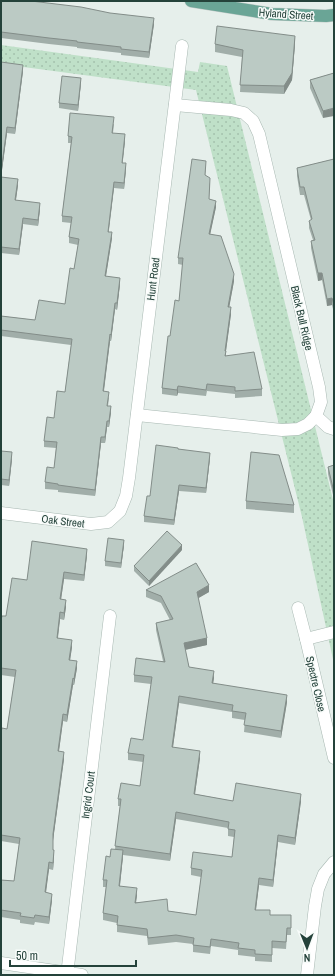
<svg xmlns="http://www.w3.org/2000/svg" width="335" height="976" font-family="'Archivo Narrow',sans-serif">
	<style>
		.green { fill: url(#green-dots) }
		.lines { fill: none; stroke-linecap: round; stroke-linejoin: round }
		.minor-casing { stroke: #a8b8b2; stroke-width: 13 }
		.major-casing { stroke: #c2cac8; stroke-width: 13 }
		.minor { stroke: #fff; stroke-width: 12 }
		.major { stroke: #6aa596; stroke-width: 12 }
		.wall { fill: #a1aea9; fill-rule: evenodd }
		.shaded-wall { fill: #838d89 }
		.building { fill: #bbcac4; stroke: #838d89 }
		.labels { text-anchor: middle; stroke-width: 3; stroke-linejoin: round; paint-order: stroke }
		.street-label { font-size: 11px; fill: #24423a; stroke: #f7fbf9 }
	</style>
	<defs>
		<pattern id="green-dots" width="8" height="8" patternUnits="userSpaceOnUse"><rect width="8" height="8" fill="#bfe0c8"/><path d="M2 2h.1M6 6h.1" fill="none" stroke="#a4c1ad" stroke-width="1.8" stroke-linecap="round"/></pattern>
	</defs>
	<rect width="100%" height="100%" fill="#e6efeb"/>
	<!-- green -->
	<polygon class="green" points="1,45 198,72 200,62 227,66 334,504 334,664 302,517 196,90 1,64"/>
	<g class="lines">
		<!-- minor casing -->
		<g class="minor-casing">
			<g id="minor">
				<polyline points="137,415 282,430 298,429 308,424 316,416 321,402 319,387 259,134 253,121 244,113 231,110 175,105"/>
				<polyline points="316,416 328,427 334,429"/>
				<polyline points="1,513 91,524 108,522 120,511 126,496 129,478 182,46"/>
				<polyline points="298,608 306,639"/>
				<polyline points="334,632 306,639 334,758"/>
				<polyline points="1,963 82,975"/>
				<polyline points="67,975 110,616"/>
				<polyline points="307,975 315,906 318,889 324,874 334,862"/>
			</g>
		</g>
		<!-- major casing -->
		<g class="major-casing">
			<polyline id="major" points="191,1 272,14 326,16 334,15"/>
		</g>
		<!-- minor -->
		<use href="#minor" class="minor"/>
		<!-- major -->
		<use href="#major" class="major"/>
	</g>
	<!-- wall -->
	<g class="wall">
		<polygon points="1,1 154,24 149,58 121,55 121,53 77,48 77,47 49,44 1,38"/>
		<polygon points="215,44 295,44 292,80 284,94 240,92 242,57 215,52"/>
		<polygon points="1,62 23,71 15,134 7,133 1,177 18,185 16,200 40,209 38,226 23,224 19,255 1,253"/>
		<polygon points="334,73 323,118 310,88 310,80"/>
		<polygon points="81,83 78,111 59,108 59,103"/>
		<polygon points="114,124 113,133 125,141 122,163 126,169 124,189 114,188 108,232 112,238 106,276 120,284 117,310 115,309 111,341 110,341 104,391 109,398 108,406 111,412 109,427 107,427 105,443 101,443 95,496 58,492 58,490 45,489 45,482 54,468 56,448 44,447 44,441 65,392 71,345 1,336 1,316 35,320 65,304 74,269 78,245 69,243 69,237 71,223 62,222 62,216 71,143 68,143 68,136"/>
		<polygon points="334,159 334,313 332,305 327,306 322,280 318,281 311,248 311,241 313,240 309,228 309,221 311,220 304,195 300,195 297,176 297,168"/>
		<polygon points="206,168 205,175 210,184 209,199 216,207 210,234 234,281 229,307 231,314 226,351 226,356 262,389 262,396 235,398 235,394 207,391 206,396 178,393 177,396 162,394 162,388 170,336 179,301 183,265 178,264 178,258"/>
		<polygon points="178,449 210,458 206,493 179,491 174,525 144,522 144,516 150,496"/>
		<polygon points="1,451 12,459 9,486 1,485"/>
		<polygon points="334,465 334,499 328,474 328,467"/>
		<polygon points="246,501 294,505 294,513 246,509"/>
		<polygon points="124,545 121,568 105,566 105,561"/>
		<polygon points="182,550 149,586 134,571 134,566"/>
		<polygon points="87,555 84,581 64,579 61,600 66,607 64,620 60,619 58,638 72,647 70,660 77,668 74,685 73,685 67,722 63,721 59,751 64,759 53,840 53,850 54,857 53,870 49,869 46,893 52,900 49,924 35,922 34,925 20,923 20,920 1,917 1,880 14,881 19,844 1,841 1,732 7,729 15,677 1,675 1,620 6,616 27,580"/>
		<path d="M 146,590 L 209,592 L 198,598 L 207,645 L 185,650 L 189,667 L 214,678 L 213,683 L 287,702 L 281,738 L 244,732 L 245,720 L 232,718 L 232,712 L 179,703 L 173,747 L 200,758 L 195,794 L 233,801 L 301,801 L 295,845 L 278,842 L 273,887 L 259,885 L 256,910 L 270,915 L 291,915 L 291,935 L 287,935 L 286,949 L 272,948 L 272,962 L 255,961 L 255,957 L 238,955 L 238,950 L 211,946 L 210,954 L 193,952 L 193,944 L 176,942 L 148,945 L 147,936 L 117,932 L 117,923 L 103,920 L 103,913 L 106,887 L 103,887 L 103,880 L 110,857 L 115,849 L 120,806 L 118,806 L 118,799 L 140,786 L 143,762 L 128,760 L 128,753 L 143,740 L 151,684 L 134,682 L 134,675 L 163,661 L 156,630 L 156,623 L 170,620 L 161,603 L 146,597 ZM 176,819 L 228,828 L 228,836 L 234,837 L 232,857 L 191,868 L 191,875 L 201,877 L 196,915 L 168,911 L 136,902 L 137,895 L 120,886 L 123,855 L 170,861 Z"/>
	</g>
	<!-- shaded-wall -->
	<g class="shaded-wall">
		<polygon points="154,18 154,24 149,58 149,52"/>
		<polygon points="295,36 295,44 292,80 284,94 284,86"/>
		<polygon points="23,65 23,71 15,134 15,128"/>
		<polygon points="81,78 81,83 78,111 78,105"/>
		<polygon points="334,108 334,116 323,118 323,111"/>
		<polygon points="7,127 7,133 1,178 1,172"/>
		<polygon points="125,134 125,141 122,169 122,163"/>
		<polygon points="126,163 126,169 124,189 124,183"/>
		<polygon points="18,179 18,185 15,206 15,200"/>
		<polygon points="114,182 114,188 108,238 108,232"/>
		<polygon points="216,201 216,207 209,240 209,234"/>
		<polygon points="40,203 40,209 38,226 38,220"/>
		<polygon points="23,218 23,224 19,255 19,249"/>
		<polygon points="112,232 112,238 105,282 105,276"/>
		<polygon points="318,273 322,273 322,280 318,281"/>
		<polygon points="234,274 234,281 228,314 228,307"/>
		<polygon points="120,278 120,284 117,310 117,303"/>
		<polygon points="332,298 332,305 327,306 327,299"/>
		<polygon points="115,303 115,309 111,341 111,335"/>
		<polygon points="231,307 231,314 225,358 225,351"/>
		<polygon points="110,334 110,341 103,397 103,391"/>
		<polygon points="178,386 178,393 177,396 177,390"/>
		<polygon points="111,406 111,412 109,427 109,421"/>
		<polygon points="107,421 107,427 105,443 105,437"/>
		<polygon points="101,437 101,443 95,496 95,490"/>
		<polygon points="12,452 12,459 9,486 9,480"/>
		<polygon points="210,453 210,458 206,493 206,488"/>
		<polygon points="179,485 179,491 174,525 174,520"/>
		<polygon points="124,540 124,545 121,568 121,563"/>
		<polygon points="182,545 182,550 149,586 149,581"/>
		<polygon points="87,549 87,555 84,581 84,575"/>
		<polygon points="64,572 64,579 60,606 60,599"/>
		<polygon points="209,585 209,592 197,599 197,592"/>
		<polygon points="66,600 66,607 64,620 64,613"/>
		<polygon points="60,612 60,619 57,644 57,638"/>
		<polygon points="207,638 207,645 184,650 184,643"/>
		<polygon points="72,640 72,647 69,667 69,660"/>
		<polygon points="77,661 77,668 74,685 74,679"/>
		<polygon points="214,671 214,678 212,690 212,683"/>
		<polygon points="73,678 73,685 67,722 67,715"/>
		<polygon points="287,695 287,702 281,738 281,731"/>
		<polygon points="179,696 179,703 172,754 172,747"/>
		<polygon points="63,714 63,721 58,758 58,751"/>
		<polygon points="200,751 200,758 194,801 194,794"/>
		<polygon points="64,752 64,759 53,841 53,834"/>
		<polygon points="301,794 301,801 295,845 295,838"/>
		<polygon points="176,812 176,819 170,861 170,854"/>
		<polygon points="278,835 278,842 273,887 273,880"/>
		<polygon points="54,850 54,857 53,870 53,863"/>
		<polygon points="123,850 123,857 119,893 119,886"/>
		<polygon points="49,862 49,869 45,899 45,892"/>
		<polygon points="259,878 259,885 255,917 255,910"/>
		<polygon points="137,888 137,895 135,910 135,903"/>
		<polygon points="52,894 52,900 49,924 49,917"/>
	</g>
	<!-- building -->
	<g class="building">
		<polygon points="1,1 31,1 81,7 110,13 154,18 149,52 121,49 121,47 77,42 77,41 49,38 1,32"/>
		<polygon points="217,26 295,36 292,73 284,86 240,85 243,50 215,44"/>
		<polygon points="1,62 23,65 15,128 7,127 1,172"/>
		<polygon points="334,73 334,108 323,111 310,80"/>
		<polygon points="62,76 81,78 78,105 59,103"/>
		<polygon points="70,113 114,117 112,133 125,134 122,163 126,163 124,183 114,182 108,232 112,232 105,276 120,278 117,303 115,303 111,335 110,334 103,391 109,392 107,406 111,406 109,421 107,421 105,437 101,437 95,490 58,485 58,484 45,482 47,467 54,468 57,442 44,441 47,417 54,418 57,391 65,392 72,339 1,330 1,316 35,320 39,300 65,304 70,268 74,269 79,239 69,237 72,217 62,216 72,137 68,136"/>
		<polygon points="192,159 206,161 205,175 210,178 209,199 216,201 209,234 221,236 234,274 228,307 231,307 225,351 226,351 225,356 254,352 262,389 235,391 235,387 207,384 206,390 178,386 177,390 162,388 168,336 170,336 175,300 179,301 183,258 178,258"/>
		<polygon points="334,159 334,305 332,298 327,299 322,273 318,273 311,241 315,240 309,221 312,219 304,187 300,187 297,168"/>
		<polygon points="1,177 18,179 15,200 40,203 38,220 23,218 19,249 1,247"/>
		<polygon points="156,445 178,448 178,449 210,453 206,488 179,485 174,520 144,516 147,496 150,496"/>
		<polygon points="1,451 12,452 9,480 1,479"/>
		<polygon points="251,452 279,455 294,505 246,501"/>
		<polygon points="334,465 334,492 328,467"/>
		<polygon points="167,531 182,545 149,581 134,566"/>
		<polygon points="108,538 124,540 121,563 105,561"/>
		<polygon points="32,541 87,549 84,575 64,572 60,599 66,600 64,613 60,612 57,638 72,640 69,660 77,661 74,679 73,678 67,715 63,714 58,751 64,752 53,834 53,850 54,850 53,863 49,862 45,892 52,894 49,917 35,915 34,918 20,916 21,913 1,910 1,880 14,881 20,838 1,835 1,732 2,728 7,729 16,670 1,668 1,620 2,616 6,616 12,578 27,580"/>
		<polygon points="196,563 209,585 197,592 207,638 184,643 189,667 214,671 212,683 287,695 281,731 244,725 246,713 232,711 233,705 179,696 172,747 200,751 194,794 233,801 236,783 301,794 295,838 278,835 273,880 259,878 255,910 270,910 270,915 291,915 291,928 287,928 286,942 272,941 272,955 255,954 255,950 238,948 239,943 211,939 210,947 193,945 194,938 176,935 148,938 147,929 117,925 118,916 103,913 107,880 103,880 106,856 110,857 111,849 123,850 119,886 137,888 135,903 167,899 168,911 196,915 202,870 191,868 193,852 232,857 235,830 228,829 229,822 176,812 170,854 115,846 121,799 118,799 121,783 140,786 144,755 128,753 131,738 143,740 152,677 134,675 136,658 165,662 156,623 173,619 161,596 146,590"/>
	</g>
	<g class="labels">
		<!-- street labels -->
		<g class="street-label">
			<text transform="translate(286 14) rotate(4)" y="4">Hyland Street</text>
			<text transform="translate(153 279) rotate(-83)" y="4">Hunt Road</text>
			<text transform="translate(302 318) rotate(77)" y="4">Black Bull Ridge</text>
			<text transform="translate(63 521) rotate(7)" y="4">Oak Street</text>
			<text transform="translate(316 684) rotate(77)" y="4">Spectre Close</text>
			<text transform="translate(88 795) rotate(-83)" y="4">Ingrid Court</text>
		</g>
	</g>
	<!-- border -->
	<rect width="335" height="976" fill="none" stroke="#24423a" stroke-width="4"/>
	<!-- north arrow -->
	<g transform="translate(307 948) rotate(179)" stroke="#f7fbf9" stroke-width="3" paint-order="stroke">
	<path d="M0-3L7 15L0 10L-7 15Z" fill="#24423a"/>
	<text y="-6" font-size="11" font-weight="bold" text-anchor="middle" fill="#24423a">N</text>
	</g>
	<!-- scale -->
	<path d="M10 960v6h126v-6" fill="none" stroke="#24423a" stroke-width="2"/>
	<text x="16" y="960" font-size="12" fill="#24423a" stroke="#f7fbf9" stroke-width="3" paint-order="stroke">50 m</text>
</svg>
